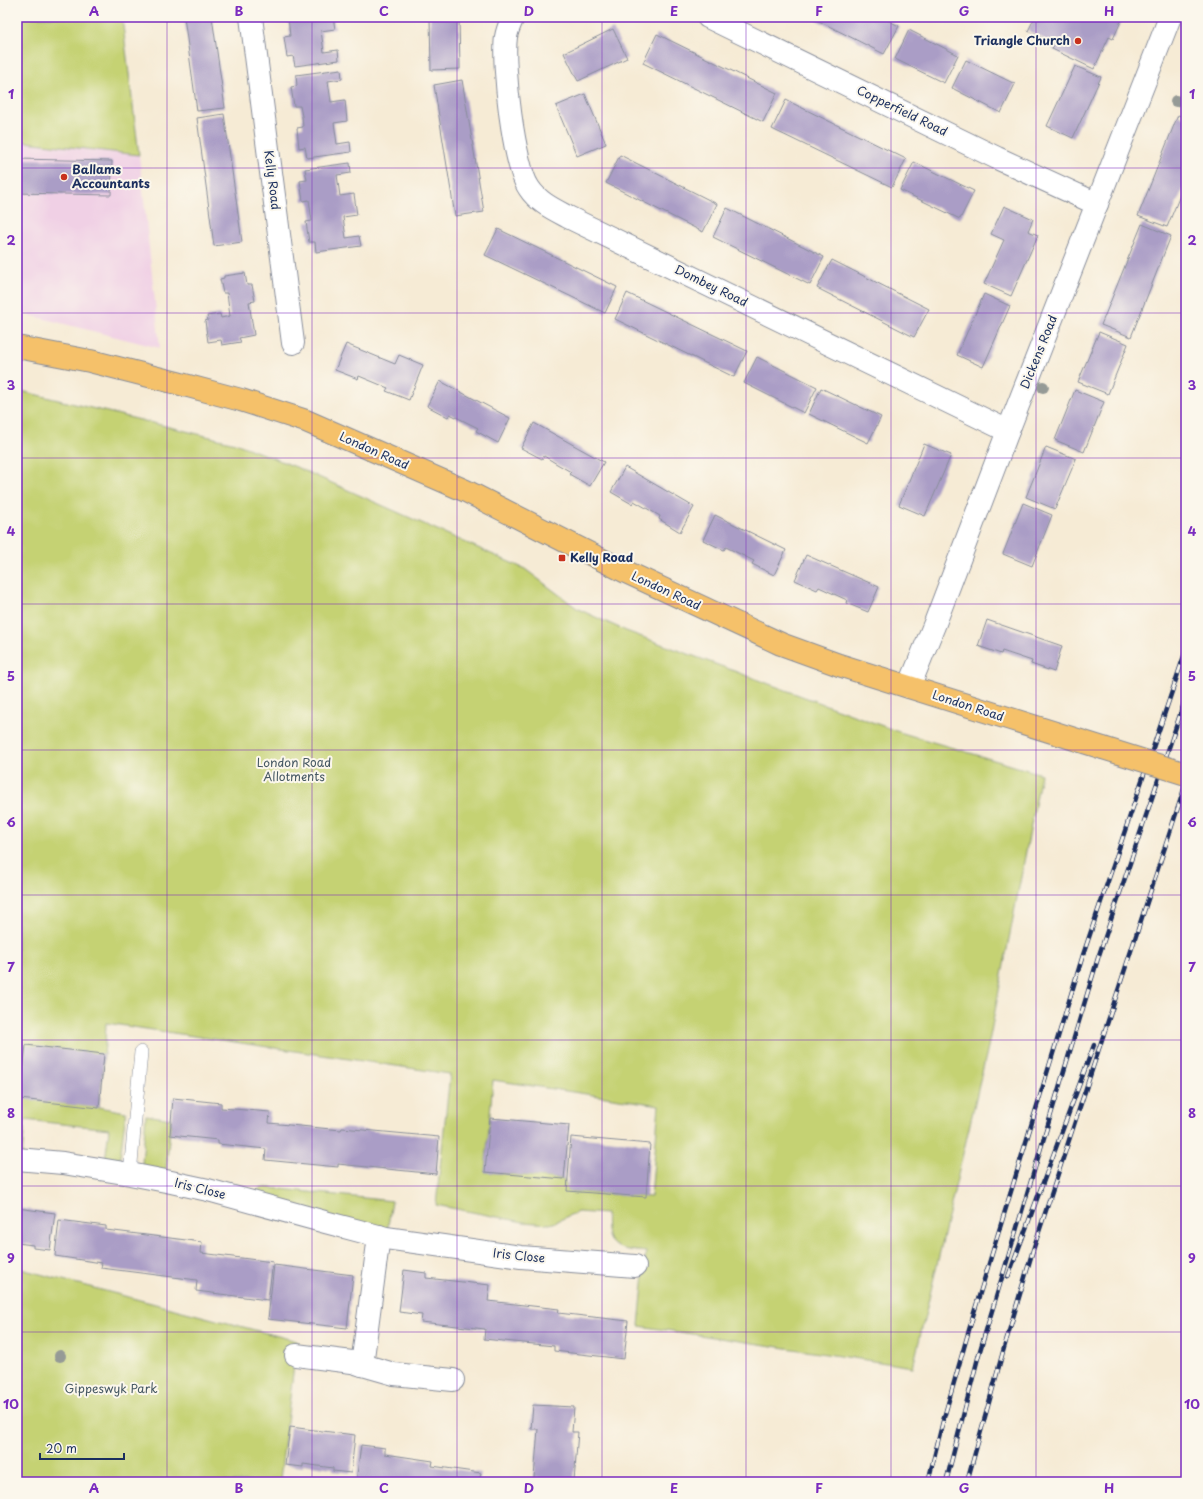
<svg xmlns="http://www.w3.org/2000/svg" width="1203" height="1499" font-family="'Playpen Sans',sans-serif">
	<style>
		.built { fill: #f0d0e5 }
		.green { fill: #c5d273; stroke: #708068; fill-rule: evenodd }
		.building { fill: #aa9dc6 }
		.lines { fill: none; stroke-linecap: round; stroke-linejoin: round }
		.lane-casing { stroke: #888d9a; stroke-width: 14 }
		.street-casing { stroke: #888d9a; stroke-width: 24 }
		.primary-casing { stroke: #888d9a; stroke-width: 24 }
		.lane { stroke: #fff; stroke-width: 13 }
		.street { stroke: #fff; stroke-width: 22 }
		.primary { stroke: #f5c16b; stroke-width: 22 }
		.rail-casing { stroke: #1b2f5e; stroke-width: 4.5 }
		.rail { stroke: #fbf7ec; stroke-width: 3; stroke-dasharray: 9; stroke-linecap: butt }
		.primary-bridge-casing { stroke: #888d9a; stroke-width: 24; stroke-linecap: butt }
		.primary-bridge { stroke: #f5c16b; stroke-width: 22 }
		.tree { fill: #959a96 }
		.grid { fill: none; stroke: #7b2cbf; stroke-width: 1; stroke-opacity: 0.55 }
		.poi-dot { fill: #c8321e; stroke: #fbf7ec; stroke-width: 1.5 }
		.labels { text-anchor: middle; stroke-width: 4; stroke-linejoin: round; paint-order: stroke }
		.poi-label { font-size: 12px; font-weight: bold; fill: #1b2f5e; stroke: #fbf7ec; text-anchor: start }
		.street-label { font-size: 12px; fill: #1b2f5e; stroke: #fbf7ec }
		.park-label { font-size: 12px; fill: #465863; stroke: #fbf7ec }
		.neatline { fill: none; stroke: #7b2cbf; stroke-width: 1.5 }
		.grid-label { font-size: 13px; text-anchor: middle; font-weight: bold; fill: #7b2cbf }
	</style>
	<rect width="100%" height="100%" fill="#fbf7ec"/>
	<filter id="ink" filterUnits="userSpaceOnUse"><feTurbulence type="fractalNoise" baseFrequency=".025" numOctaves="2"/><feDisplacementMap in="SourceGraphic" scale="8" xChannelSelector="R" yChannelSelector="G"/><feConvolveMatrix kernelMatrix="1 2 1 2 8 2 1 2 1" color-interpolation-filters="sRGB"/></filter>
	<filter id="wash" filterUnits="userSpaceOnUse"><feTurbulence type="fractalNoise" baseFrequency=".012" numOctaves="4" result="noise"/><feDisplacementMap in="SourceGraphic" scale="16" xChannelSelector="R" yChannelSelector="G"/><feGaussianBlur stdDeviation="0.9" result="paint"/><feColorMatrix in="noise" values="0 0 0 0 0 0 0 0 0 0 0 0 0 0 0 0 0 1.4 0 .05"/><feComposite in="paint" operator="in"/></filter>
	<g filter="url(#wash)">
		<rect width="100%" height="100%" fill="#f6ebd5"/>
		<!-- built -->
		<polygon class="built" points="17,141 139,155 160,348 17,312"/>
		<!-- green -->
		<g class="green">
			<polygon points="17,17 122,17 139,155 17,141"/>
			<path d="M 17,390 L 235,443 L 296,467 L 525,569 L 578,609 L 626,631 L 899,732 L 1041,774 L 988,1047 L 913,1367 L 639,1326 L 646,1252 C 633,1250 612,1251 608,1236 C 606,1229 607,1221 606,1214 L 578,1212 L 570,1215 L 556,1222 L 550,1224 L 523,1222 L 436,1205 L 450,1074 L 106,1023 L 105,1044 L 99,1107 L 126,1112 L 118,1172 L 104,1170 L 109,1129 L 25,1120 L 22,1159 L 17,1159 ZM 493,1080 L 659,1105 L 651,1197 L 567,1191 L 564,1179 L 485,1172 Z"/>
			<polygon points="146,1115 171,1119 165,1181 141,1175"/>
			<polygon points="262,1187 392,1201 386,1238 246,1200"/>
			<polygon points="17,1268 297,1341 280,1479 289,1482 17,1482"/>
		</g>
		<g id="blocks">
			<!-- building -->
			<g class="building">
				<polygon points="184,17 212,17 225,108 197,111"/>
				<polygon points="288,17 333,17 335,29 321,31 324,52 338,50 339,60 295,66 293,56 287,57 284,37 290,36"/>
				<polygon points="430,17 459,17 460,69 431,70"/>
				<polygon points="811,17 881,17 899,26 884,54"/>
				<polygon points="1035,17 1123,17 1113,39 1109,37 1094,69 1052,49 1054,44 1028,31"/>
				<polygon points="613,29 627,58 578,81 564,53"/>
				<polygon points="909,30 958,55 944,83 895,59"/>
				<polygon points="657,34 777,93 763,122 643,63"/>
				<polygon points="966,60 1015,84 1001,113 952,88"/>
				<polygon points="1075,66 1101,77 1073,138 1047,126"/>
				<polygon points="341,69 342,79 328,81 331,102 345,100 346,111 347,121 334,123 337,144 350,142 351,152 307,158 305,147 299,148 297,128 303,127 302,116 300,106 294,106 291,87 297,86 296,75"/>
				<polygon points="462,80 484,212 455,216 434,85"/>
				<polygon points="585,94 606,144 577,156 556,106"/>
				<polygon points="786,100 906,159 892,187 772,129"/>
				<polygon points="224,114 242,242 214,246 197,118"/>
				<polygon points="1178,115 1186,118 1186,181 1167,227 1138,216"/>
				<polygon points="620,155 717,204 703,232 606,183"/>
				<polygon points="17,159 112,161 111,195 17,193"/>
				<polygon points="914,162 974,191 960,219 900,190"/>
				<polygon points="350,163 351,173 337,175 340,196 354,194 357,215 343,217 346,238 359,236 361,246 316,252 315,242 309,242 306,222 312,221 309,200 303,201 300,181 307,180 305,169"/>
				<polygon points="1004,206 1033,219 1028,231 1038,235 1011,296 984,284 1004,240 991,234"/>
				<polygon points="727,208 824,257 810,285 713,237"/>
				<polygon points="1142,224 1171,236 1131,337 1101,325"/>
				<polygon points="498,229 617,287 605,313 485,255"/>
				<polygon points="832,260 929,309 914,337 817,288"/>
				<polygon points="245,273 247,285 252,285 255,301 249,302 254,335 239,338 241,342 222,345 221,340 208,342 205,321 208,320 207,316 220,314 221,318 230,316 227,293 223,293 220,279 224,278 224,276"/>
				<polygon points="627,293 747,351 734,377 615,319"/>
				<polygon points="984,294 1010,306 983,367 957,355"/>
				<polygon points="1099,332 1128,344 1108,394 1078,382"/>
				<polygon points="346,344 395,364 399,355 423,365 409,400 386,391 388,388 359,376 358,379 335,370"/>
				<polygon points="757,357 817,387 804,413 744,383"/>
				<polygon points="440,381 510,418 498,443 476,431 478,428 450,414 448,417 427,406"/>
				<polygon points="821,388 881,417 868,443 809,414"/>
				<polygon points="1075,390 1104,402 1084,452 1055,440"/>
				<polygon points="534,423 604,462 590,486 569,474 571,472 557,464 544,456 542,459 521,448"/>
				<polygon points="924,444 951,455 925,516 899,505"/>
				<polygon points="1046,447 1076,459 1055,509 1026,497"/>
				<polygon points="625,467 694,507 680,532 659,519 660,516 634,501 632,504 611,492"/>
				<polygon points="1023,503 1052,515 1032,566 1003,554"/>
				<polygon points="715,515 786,550 774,575 752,564 754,561 726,547 724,550 703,540"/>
				<polygon points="806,555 879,587 868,612 846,603 847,600 819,587 817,590 795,580"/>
				<polygon points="987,620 1062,646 1054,672 1031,664 1032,661 1002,651 1001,654 978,646"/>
				<polygon points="17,1033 22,1034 18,1072 17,1072"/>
				<polygon points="26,1045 104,1054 99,1108 20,1099"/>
				<polygon points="173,1098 221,1103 221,1108 270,1112 269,1123 341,1130 342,1128 439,1137 436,1174 338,1164 338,1167 265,1160 266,1149 218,1144 218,1140 170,1135"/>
				<polygon points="490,1118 569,1125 564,1179 485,1172"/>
				<polygon points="571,1137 650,1144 646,1197 567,1191"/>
				<polygon points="17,1208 55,1213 50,1250 33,1248 33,1245 17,1243"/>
				<polygon points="59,1220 106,1226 106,1230 202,1242 201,1253 273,1262 268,1300 196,1291 197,1280 101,1268 102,1263 55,1256"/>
				<polygon points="274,1265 353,1275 347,1328 268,1319"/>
				<polygon points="404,1270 426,1273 426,1278 490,1285 488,1301 559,1309 558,1313 628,1321 624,1359 554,1351 554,1346 484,1339 485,1329 421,1322 422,1315 399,1312"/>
				<polygon points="533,1405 574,1407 572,1432 578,1432 574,1481 534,1478 538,1429 531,1429"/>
				<polygon points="290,1427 355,1435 351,1473 333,1471 333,1468 303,1464 303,1467 285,1465"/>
				<polygon points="361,1445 385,1448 385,1454 433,1461 432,1466 481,1473 479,1482 356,1482"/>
			</g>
		</g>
	</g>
	<g filter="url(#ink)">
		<use href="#blocks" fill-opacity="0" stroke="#888d9a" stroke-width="1"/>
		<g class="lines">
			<!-- lane casing -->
			<g class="lane-casing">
				<polyline id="lane" points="130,1174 141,1052"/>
			</g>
			<!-- street casing -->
			<g class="street-casing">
				<g id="street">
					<polyline points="251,17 293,343"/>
					<path d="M 513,17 C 510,24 507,30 506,37 C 502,64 514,167 529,188 C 538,202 553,209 568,217 L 1008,431"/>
					<polyline points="708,17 997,158 1097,204"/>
					<polyline points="909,687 935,623 1008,431 1170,17"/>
					<polyline points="17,1159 63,1163 130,1174 171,1182 208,1190 325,1222 386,1238 521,1257 635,1266"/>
					<polyline points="296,1355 352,1362 394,1374 453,1380"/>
					<polyline points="362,1365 379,1236"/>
				</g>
			</g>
			<!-- primary casing -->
			<g class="primary-casing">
				<polyline id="primary" points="17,347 90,361 177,383 241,400 306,421 466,491 624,571 781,644 839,665 1103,748"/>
			</g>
			<!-- lane -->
			<use href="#lane" class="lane"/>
			<!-- street -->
			<use href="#street" class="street"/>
			<!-- primary -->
			<use href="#primary" class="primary"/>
			<!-- rail casing -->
			<g class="rail-casing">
				<g id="rail">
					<polyline points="1008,1277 1094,1045"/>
					<polyline points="928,1482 943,1421 973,1316 1083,955 1186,650"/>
					<polyline points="946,1482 979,1354 1098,958 1186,697"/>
					<polyline points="967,1482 1004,1348 1033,1250 1186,783"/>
				</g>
			</g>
			<!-- rail -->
			<use href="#rail" class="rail"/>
			<!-- primary-bridge casing -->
			<g class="primary-bridge-casing">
				<polyline id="primary-bridge" points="1103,748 1186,774"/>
			</g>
			<!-- primary-bridge -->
			<use href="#primary-bridge" class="primary-bridge"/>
		</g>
		<!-- trees -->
		<g class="tree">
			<circle cx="1176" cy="101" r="6"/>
			<circle cx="1043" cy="387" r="6"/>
			<circle cx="60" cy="1356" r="6"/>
		</g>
	</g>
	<!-- grid -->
	<path class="grid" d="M 167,17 L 167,1482M 312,17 L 312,1482M 457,17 L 457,1482M 602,17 L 602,1482M 746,17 L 746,1482M 891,17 L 891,1482M 1036,17 L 1036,1482M 17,168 L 1186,168M 17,313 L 1186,313M 17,458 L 1186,458M 17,604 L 1186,604M 17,750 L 1186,750M 17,895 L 1186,895M 17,1040 L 1186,1040M 17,1186 L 1186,1186M 17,1332 L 1186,1332"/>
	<!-- markers -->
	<g class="poi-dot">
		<circle cx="1078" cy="41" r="4"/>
		<circle cx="64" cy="177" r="4"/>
		<rect x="558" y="554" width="8" height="8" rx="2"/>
	</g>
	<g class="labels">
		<!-- poi labels -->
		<g class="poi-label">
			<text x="1070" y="45" text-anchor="end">Triangle Church</text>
			<text x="72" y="174">Ballams<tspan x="72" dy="14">Accountants</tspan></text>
			<text x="570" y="562">Kelly Road</text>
		</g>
		<!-- street labels -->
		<g class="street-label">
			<text transform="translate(902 111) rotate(26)" y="4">Copperfield Road</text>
			<text transform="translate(272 180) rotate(83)" y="4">Kelly Road</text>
			<text transform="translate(711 286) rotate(26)" y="4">Dombey Road</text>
			<text transform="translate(1039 352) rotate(-68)" y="4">Dickens Road</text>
			<text transform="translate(374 451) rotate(24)" y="4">London Road</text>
			<text transform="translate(666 591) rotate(25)" y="4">London Road</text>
			<text transform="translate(968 706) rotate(18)" y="4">London Road</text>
			<text transform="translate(200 1189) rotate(14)" y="4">Iris Close</text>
			<text transform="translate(519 1256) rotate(6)" y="4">Iris Close</text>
		</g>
		<!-- park labels -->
		<g class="park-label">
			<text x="294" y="767">London Road<tspan x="294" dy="14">Allotments</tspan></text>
			<text x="111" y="1393">Gippeswyk Park</text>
		</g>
	</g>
	<!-- margin -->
	<rect width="1203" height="1499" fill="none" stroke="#fbf7ec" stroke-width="44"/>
	<!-- scale -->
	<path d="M40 1453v6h84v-6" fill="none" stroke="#1b2f5e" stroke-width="2"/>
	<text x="46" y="1453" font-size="12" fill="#1b2f5e" stroke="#fbf7ec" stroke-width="3" paint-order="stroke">20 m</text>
	<rect x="22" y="22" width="1159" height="1455" class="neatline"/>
	<g class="grid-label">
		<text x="94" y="16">A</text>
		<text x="239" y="16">B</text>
		<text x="384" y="16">C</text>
		<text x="529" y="16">D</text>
		<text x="674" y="16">E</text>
		<text x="819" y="16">F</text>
		<text x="964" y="16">G</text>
		<text x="1109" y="16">H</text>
		<text x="11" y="99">1</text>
		<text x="1192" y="99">1</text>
		<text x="11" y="245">2</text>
		<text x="1192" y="245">2</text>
		<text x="11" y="390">3</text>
		<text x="1192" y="390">3</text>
		<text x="11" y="536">4</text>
		<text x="1192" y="536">4</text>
		<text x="11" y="681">5</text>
		<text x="1192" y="681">5</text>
		<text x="11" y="827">6</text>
		<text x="1192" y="827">6</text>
		<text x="11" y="972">7</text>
		<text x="1192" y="972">7</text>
		<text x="11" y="1118">8</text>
		<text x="1192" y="1118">8</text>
		<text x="11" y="1263">9</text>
		<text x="1192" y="1263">9</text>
		<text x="11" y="1409">10</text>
		<text x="1192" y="1409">10</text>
		<text x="94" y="1493">A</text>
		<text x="239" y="1493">B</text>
		<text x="384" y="1493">C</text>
		<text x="529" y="1493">D</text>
		<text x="674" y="1493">E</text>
		<text x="819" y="1493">F</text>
		<text x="964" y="1493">G</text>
		<text x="1109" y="1493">H</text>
	</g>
</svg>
